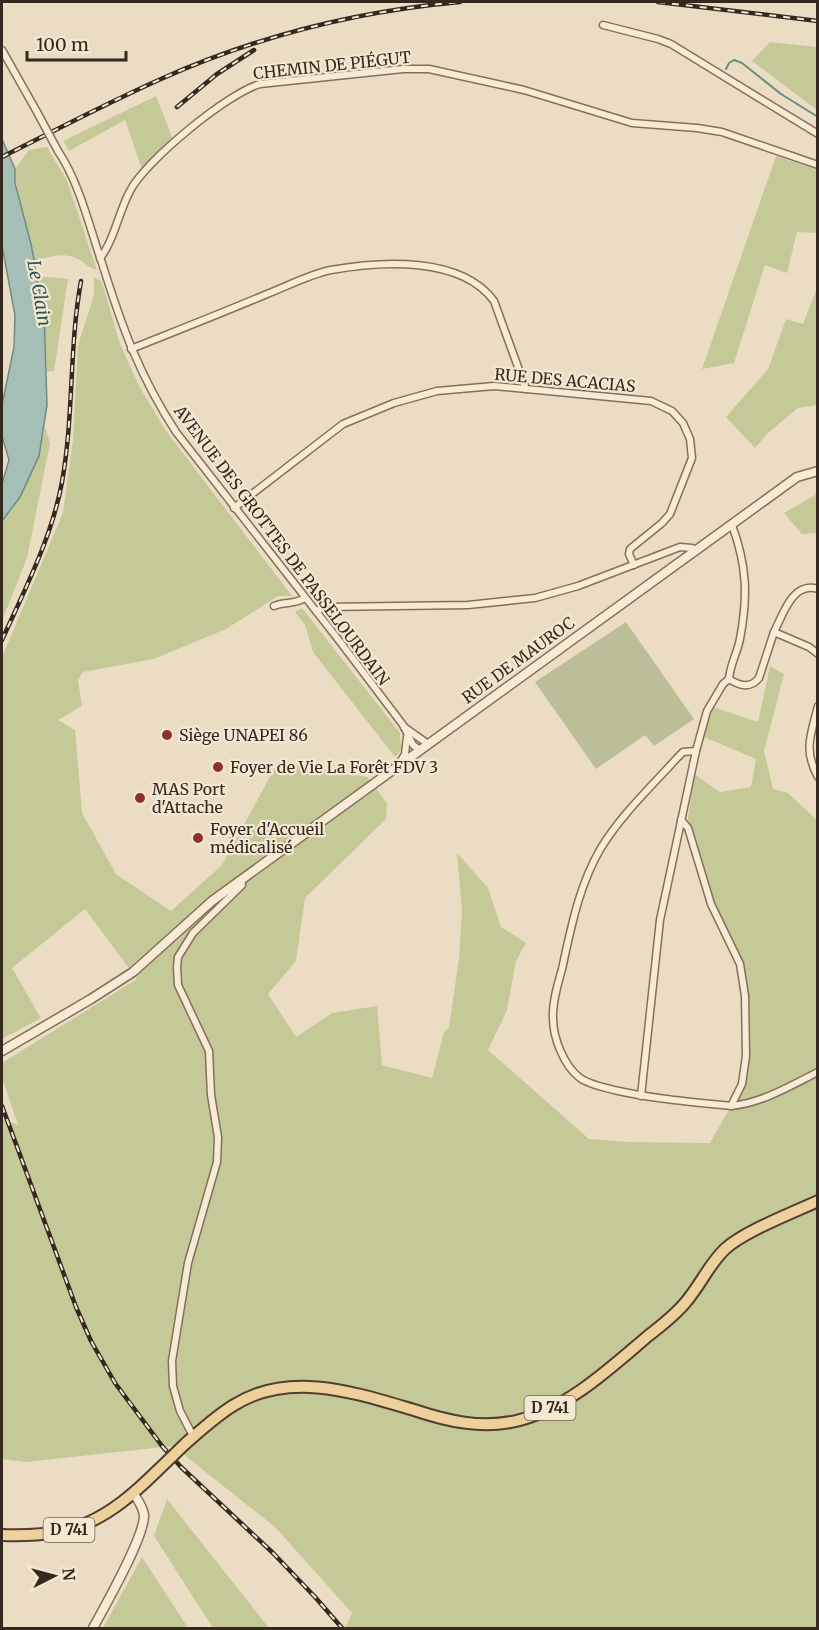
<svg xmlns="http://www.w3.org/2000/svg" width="819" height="1630" font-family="Merriweather,serif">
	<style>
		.green { fill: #c5c997 }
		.cemetery { fill: #bbbe96 }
		.water { fill: #a5beb6; stroke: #6c8c82; stroke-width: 1.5 }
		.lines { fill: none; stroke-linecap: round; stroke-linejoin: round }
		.stream { stroke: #6c8c82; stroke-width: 2 }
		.minor-casing { stroke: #846f5b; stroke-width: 9 }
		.tertiary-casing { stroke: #846f5b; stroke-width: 11 }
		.primary-casing { stroke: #523e2f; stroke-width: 14 }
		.minor { stroke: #f7ebd6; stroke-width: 6 }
		.tertiary { stroke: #f7ebd6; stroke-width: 8 }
		.primary { stroke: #edd09c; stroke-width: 10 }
		.rail-casing { stroke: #35281e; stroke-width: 4.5 }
		.rail { stroke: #f3e8d2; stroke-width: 2; stroke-dasharray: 7; stroke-linecap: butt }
		.minor-bridge-casing { stroke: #846f5b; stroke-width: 9; stroke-linecap: butt }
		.primary-bridge-casing { stroke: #523e2f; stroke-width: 14; stroke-linecap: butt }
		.minor-bridge { stroke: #f7ebd6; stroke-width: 6 }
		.primary-bridge { stroke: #edd09c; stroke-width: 10 }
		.poi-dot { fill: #902e34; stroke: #f3e8d2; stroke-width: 2 }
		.labels { text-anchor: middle; stroke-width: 4.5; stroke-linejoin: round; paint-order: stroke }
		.shield { fill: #f3e8d2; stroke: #6e6254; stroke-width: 1.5 }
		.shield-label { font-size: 15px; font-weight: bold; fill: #35281e }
		.street-label { font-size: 16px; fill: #35281e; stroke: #f3e8d2 }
		.poi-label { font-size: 16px; fill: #35281e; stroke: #f3e8d2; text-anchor: start }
		.water-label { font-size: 18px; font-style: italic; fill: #2e5450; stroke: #f3e8d2 }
	</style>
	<rect width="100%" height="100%" fill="#ebddc3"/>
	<!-- green -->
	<g class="green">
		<polygon points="770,42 817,47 817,110 752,61"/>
		<polygon points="156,96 172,137 142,169 125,120 69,151 63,141"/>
		<path d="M 47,147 L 67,181 L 97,270 C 89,268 84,262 76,258 C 64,252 46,257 34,261 C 32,231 16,200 15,169 L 29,150 Z"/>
		<polygon points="776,156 817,170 817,233 797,232 787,273 765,265 734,363 702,369"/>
		<polygon points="36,276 68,279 54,371 47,372 44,310"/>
		<polygon points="94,277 102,282 119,341 139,386 166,431 292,596 278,596 226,629 154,659 83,672 78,680 82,706 58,720 75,730 82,813 116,874 171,911 222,865 278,762 367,777 387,803 386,819 305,898 296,961 268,994 296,1037 332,1013 377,1006 382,1065 432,1078 444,1032 449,1027 459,959 462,910 457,853 488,888 501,927 526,943 516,961 507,1010 488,1050 589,1139 627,1142 710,1143 731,1106 742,1084 746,1056 745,996 740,964 711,904 688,819 694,774 720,792 751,787 756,759 704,737 713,707 758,722 770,666 784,674 764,751 773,789 788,793 818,821 817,1628 345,1628 352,1613 275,1527 173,1446 26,1462 2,1459 2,1119 18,1125 2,1077 2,1063 137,979 85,909 12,968 41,1018 2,1039 2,657 63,513 73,440 78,345 94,295"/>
		<polygon points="817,288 817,405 798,408 767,434 755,448 726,417 768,369 786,319 803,324"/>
		<polygon points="45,427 50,443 27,558 2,621 2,521 20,497 38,457"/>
		<polygon points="817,494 817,533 802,534 784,513"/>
		<polygon points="302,608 400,733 401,750 395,757 313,652 305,625 295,612"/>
		<polygon points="167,1499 269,1628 213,1628 154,1536"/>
		<polygon points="142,1557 188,1628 103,1628"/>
	</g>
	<!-- cemetery -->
	<polygon class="cemetery" points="626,622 694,719 654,746 645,735 596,769 535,682"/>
	<!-- water -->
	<polygon class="water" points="2,139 15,169 15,183 31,244 35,264 35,272 44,310 47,405 39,456 20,497 2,521 2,484 9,460 2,436 2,405 14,347 15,315 2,246"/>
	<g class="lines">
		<!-- stream -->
		<polyline class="stream" points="726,69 729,63 734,60 742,63 781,94 818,117"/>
		<!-- minor casing -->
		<g class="minor-casing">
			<g id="minor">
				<polyline points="603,25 658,39 671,44 818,134"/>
				<polyline points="2,50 37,112"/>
				<path d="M 58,151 C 80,184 89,226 102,263 C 122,327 139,375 176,432 L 341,643 L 403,725 L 413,745 L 420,750"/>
				<path d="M 100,258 C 114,241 119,211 130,191 C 145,161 228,93 260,84 L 403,69 L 429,69 L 524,90 L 632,123 L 697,128 L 722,132 L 818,165"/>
				<path d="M 131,349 C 176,331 222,313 267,294 C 288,286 310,274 331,270 C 381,261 461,256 494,301 L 526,389"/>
				<polyline points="234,508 343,424 394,403 437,391 494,386 651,401 672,411 683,423 690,439 692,458 670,514 662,523 630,549 629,554 634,565"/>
				<path d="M 274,606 C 285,601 294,605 305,598"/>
				<polyline points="316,611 326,607 468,605 535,598 578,586 680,547 692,548 696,551"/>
				<path d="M 774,632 C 783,615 792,581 818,589"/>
				<path d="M 729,679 C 740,686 750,689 759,678 L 774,632 L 809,647 L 818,654"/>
				<path d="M 818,706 C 811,734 803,750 818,777"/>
				<polyline points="404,727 428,744"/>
				<path d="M 696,751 L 683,752 L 677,758 C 651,787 621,815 601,848 C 579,885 571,928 562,969 C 558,984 552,1002 553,1018 C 553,1038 564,1066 580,1078 C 590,1085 603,1087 614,1090 C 653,1099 692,1102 731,1106 C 762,1103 790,1086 818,1072"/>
				<polyline points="399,764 405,754 407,737"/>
				<polyline points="681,820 688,828 711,904 740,964 745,996 746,1056 742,1084 731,1106"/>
				<path d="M 641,1096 L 660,920 L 696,751 L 707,711 L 723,684 L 729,679 C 730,665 737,654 740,639 C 748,596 747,566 732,525"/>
				<polyline points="193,1436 180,1411 173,1386 172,1361 188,1263 217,1162 218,1137 211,1095 209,1051 178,985 177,967 178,957 193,933 242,885 241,880"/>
			</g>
		</g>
		<!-- tertiary casing -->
		<g class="tertiary-casing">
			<g id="tertiary">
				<polyline points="2,1051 91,999 133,972 212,901 797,477 818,471"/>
				<path d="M 93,1628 C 105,1606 145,1536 144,1515 C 143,1507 138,1500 134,1494"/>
			</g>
		</g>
		<!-- primary casing -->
		<g class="primary-casing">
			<g id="primary">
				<path d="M 185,1444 C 201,1430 216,1416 234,1405 C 290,1370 356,1393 414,1410 C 447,1421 481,1429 516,1421 C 567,1409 609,1369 648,1336 C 661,1326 674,1316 685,1303 C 700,1286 709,1264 725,1249 C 745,1231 792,1213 818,1201"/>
				<path d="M 2,1535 C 74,1538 106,1521 157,1471"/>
			</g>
		</g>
		<!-- minor -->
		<use href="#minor" class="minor"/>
		<!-- tertiary -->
		<use href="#tertiary" class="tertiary"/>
		<!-- primary -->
		<use href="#primary" class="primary"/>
		<!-- rail casing -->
		<g class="rail-casing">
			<g id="rail">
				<polyline points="658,2 818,21"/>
				<polyline points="177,107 217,74 254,50"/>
				<path d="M 2,157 C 54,131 107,103 161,79 C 255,37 358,11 460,2"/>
				<path d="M 2,640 C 25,589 52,537 62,482 C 74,415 69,347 81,281"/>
				<polyline points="2,1106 76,1307 91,1341 115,1383 162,1446 181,1467 273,1553 315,1597 342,1628"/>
			</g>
		</g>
		<!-- rail -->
		<use href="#rail" class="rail"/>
		<!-- minor-bridge casing -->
		<g class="minor-bridge-casing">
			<polyline id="minor-bridge" points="37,112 58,151"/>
		</g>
		<!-- primary-bridge casing -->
		<g class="primary-bridge-casing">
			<polyline id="primary-bridge" points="157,1471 185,1444"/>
		</g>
		<!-- minor-bridge -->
		<use href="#minor-bridge" class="minor-bridge"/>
		<!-- primary-bridge -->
		<use href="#primary-bridge" class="primary-bridge"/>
	</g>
	<!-- markers -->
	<g class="poi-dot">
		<circle cx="167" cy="735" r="6"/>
		<circle cx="218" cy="767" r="6"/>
		<circle cx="140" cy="798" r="6"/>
		<circle cx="198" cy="838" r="6"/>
	</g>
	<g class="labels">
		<!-- shield labels -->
		<g class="shield">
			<rect x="524.5" y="1396" width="51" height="24" rx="4.5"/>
			<rect x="43.5" y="1518" width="51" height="24" rx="4.5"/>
		</g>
		<g class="shield-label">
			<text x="550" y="1413">D 741</text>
			<text x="69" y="1535">D 741</text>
		</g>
		<!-- street labels -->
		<g class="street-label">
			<text transform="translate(332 65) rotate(-6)" y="6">CHEMIN DE PIÉGUT</text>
			<text transform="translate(565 380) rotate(5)" y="6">RUE DES ACACIAS</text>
			<text transform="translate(282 545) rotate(53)" y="6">AVENUE DES GROTTES DE PASSELOURDAIN</text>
			<text transform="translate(518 660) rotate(-36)" y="6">RUE DE MAUROC</text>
		</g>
		<!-- poi labels -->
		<g class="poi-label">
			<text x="179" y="741">Siège UNAPEI 86</text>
			<text x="230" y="773">Foyer de Vie La Forêt FDV 3</text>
			<text x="152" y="795">MAS Port<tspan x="152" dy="18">d'Attache</tspan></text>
			<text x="210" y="835">Foyer d'Accueil<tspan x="210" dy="18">médicalisé</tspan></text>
		</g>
		<!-- water labels -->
		<g class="water-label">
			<text transform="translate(39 293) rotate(80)" y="6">Le Clain</text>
		</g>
	</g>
	<!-- border -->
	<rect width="819" height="1630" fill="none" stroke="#35281e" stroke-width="6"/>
	<!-- north arrow -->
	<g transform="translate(54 1576) rotate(84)" stroke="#f3e8d2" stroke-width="4.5" paint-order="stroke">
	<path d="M0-4.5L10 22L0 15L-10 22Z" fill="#35281e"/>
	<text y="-9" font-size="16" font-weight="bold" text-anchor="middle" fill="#35281e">N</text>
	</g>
	<!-- scale -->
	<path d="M27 51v9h99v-9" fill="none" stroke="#35281e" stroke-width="3"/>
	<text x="36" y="51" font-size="18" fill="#35281e" stroke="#f3e8d2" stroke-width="4.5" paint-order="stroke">100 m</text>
</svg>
